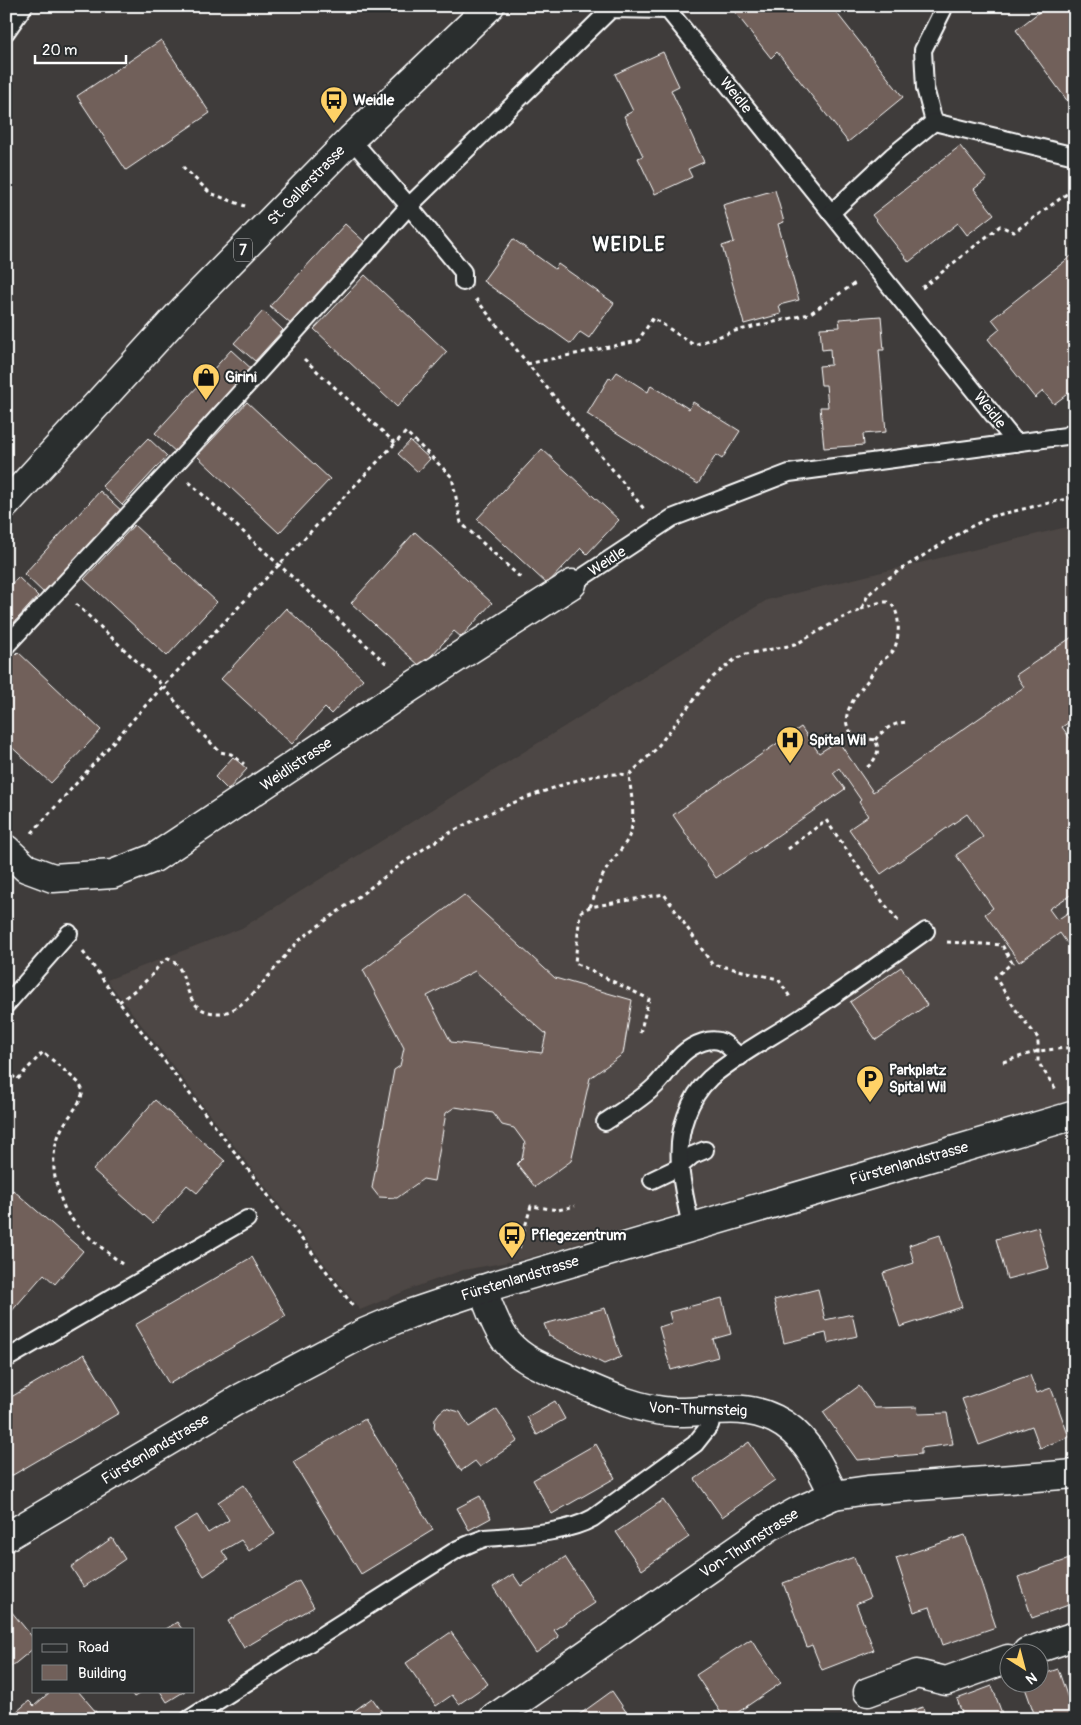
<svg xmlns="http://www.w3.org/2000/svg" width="1081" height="1725" font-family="Pangolin,sans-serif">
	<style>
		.built { fill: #4e4744 }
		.building { fill: #71605a; stroke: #fff; fill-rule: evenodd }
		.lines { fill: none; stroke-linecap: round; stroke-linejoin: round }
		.lane-casing { stroke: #fff; stroke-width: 20 }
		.street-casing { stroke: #fff; stroke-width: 31 }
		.secondary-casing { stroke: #fff; stroke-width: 31 }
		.primary-casing { stroke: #fff; stroke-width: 31 }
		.path { stroke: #fff; stroke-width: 3; stroke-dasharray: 4 4; stroke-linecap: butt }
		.lane { stroke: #2a2d2e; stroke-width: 16 }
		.street { stroke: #2a2d2e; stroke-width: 28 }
		.secondary { stroke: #2a2d2e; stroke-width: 28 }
		.primary { stroke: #2a2d2e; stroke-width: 28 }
		.labels { text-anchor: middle; stroke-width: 4; stroke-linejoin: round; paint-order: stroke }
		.shield { fill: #2a2d2e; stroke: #bfc0c0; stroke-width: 1 }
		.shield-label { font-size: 14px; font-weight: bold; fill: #fff }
		.street-label { font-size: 15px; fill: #fff; stroke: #2a2d2e }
		.poi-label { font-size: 15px; font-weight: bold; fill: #fff; stroke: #2a2d2e; text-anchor: start }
		.district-label { font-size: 20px; font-weight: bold; letter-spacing: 1px; fill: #fff; stroke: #2a2d2e }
	</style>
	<rect width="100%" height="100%" fill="#3f3c3b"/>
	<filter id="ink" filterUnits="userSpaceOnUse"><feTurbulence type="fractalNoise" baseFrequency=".02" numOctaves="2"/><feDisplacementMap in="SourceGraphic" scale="10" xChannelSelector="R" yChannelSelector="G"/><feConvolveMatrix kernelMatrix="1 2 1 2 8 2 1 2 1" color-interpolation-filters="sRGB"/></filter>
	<g filter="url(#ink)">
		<!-- built -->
		<polygon class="built" points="1075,525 1075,1099 524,1259 463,1270 415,1287 360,1310 107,980 242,928 767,600"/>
		<!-- building -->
		<g class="building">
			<polygon points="730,6 823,6 827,11 832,7 903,97 848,142 777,52 771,58"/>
			<polygon points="1047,6 1075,6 1075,103 1071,106 1016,30"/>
			<polygon points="161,40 210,113 126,170 77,96"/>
			<polygon points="663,52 679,86 671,90 704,162 688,169 692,177 655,194 638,158 643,156 624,116 633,111 615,74"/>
			<polygon points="960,146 987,179 974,189 994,214 967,235 958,223 909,262 872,215"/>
			<polygon points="775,190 784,222 778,224 799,300 779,305 781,314 744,324 722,246 734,242 723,205"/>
			<polygon points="345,224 367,244 292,325 270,306"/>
			<polygon points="513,239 555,269 558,264 614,303 589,338 580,332 571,344 483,281"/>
			<polygon points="1075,253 1075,390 1074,389 1054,404 1043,391 1035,398 988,339 1000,329 992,319"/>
			<polygon points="365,275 447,352 397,407 314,329"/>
			<polygon points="263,311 283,330 255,361 234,343"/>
			<polygon points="881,316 884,350 879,350 886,432 863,434 864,445 824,448 820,407 828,407 826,385 821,385 819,366 831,365 830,349 822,350 820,328 840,327 839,319"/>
			<polygon points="231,350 255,372 178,454 155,433"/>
			<polygon points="617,372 648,392 651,385 689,409 693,402 740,431 722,459 716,455 698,484 587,414 609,378 612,379"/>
			<polygon points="247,402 330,479 279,533 197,456"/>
			<polygon points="148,438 167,456 122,505 102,486"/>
			<polygon points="410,441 430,459 418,472 398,454"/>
			<polygon points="542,449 619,520 587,554 581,548 547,584 477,519"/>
			<polygon points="100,491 124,513 47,596 24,574"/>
			<polygon points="134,525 217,602 167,656 84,579"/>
			<polygon points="415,532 492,603 461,637 454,631 421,667 351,603"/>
			<polygon points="18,577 38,596 10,627 6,624 6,590"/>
			<polygon points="286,608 363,679 331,714 325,708 292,744 221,679"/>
			<polygon points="1075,635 1075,718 1062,727 1075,745 1075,892 1049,909 1057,920 1075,908 1075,954 1060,933 1019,962 985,914 993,908 956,855 983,837 967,814 881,874 849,829 868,816 859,802 861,800 839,768 833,773 845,789 716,878 673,815 801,727 819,753 838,741 873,792 1024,687 1016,675"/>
			<polygon points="18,652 101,730 51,783 6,742 6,664"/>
			<polygon points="233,757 247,769 228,790 215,777"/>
			<path d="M 464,895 L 555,978 L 632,1000 L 623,1054 L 590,1078 L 571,1161 L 535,1187 L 517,1164 L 522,1159 L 525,1143 L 514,1128 L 502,1125 L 493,1113 L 455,1107 L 446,1113 L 434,1181 L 423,1179 L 397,1198 L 379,1197 L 372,1188 L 394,1070 L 400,1066 L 404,1048 L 363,970 ZM 475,971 L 546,1034 L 542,1053 L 451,1042 L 427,996 Z"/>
			<polygon points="901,967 927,1005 876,1040 850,1002"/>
			<polygon points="155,1100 225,1161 197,1193 187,1185 153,1223 93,1170"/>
			<polygon points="13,1190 83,1251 55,1284 44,1274 10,1313 6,1310 6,1197"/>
			<polygon points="1038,1227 1049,1268 1007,1279 996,1239"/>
			<polygon points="940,1235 962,1307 900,1327 883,1273 914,1263 909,1245"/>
			<polygon points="252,1257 286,1316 169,1384 135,1325"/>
			<polygon points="818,1289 825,1320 852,1314 857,1336 828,1343 826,1333 784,1343 774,1300"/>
			<polygon points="722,1298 731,1334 713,1339 718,1357 671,1370 659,1327 672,1323 669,1312"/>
			<polygon points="605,1308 621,1357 604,1364 549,1336 544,1324"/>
			<polygon points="84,1354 119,1413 6,1479 6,1400"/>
			<polygon points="1030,1375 1037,1393 1051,1388 1069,1437 1040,1448 1032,1426 979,1445 962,1399"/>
			<polygon points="859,1386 875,1408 917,1407 918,1414 947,1413 953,1444 921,1448 921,1454 857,1460 823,1412"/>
			<polygon points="555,1401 565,1419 537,1435 527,1417"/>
			<polygon points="445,1408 460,1412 469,1427 497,1409 518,1441 480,1467 475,1461 461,1471 434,1428 435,1419 439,1413"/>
			<polygon points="365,1419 433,1530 361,1574 293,1462"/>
			<polygon points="749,1442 775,1480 722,1517 695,1479"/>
			<polygon points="596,1444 615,1478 552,1514 533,1480"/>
			<polygon points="244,1485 275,1534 249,1551 241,1540 222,1551 228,1560 204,1576 174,1529 197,1515 208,1533 229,1520 218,1502"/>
			<polygon points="480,1496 491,1518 469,1530 457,1508"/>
			<polygon points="663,1500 689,1537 642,1570 616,1532"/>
			<polygon points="965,1535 996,1627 943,1645 930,1607 914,1612 896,1558"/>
			<polygon points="112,1538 125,1559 84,1587 71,1567"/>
			<polygon points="565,1557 595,1603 554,1630 559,1637 536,1653 493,1587 513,1574 521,1586"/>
			<polygon points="854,1557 870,1598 856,1604 874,1650 822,1670 812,1645 807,1647 783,1583"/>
			<polygon points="1075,1557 1075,1592 1071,1594 1074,1603 1032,1618 1018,1577"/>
			<polygon points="299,1581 314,1607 244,1648 228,1621"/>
			<polygon points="6,1605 34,1639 34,1648 6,1671"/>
			<polygon points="177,1622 182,1629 166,1629"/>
			<polygon points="451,1632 488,1684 459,1704 452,1695 436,1706 406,1663"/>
			<polygon points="751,1639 781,1683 728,1719 725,1719 696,1675"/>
			<polygon points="1058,1669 1075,1719 1036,1719 1023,1682 1038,1682 1038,1676"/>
			<polygon points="992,1686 1004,1719 964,1719 957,1699"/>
			<polygon points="51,1691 78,1691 102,1719 8,1719 29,1701 34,1706"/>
			<polygon points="130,1691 144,1691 134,1697"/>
			<polygon points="160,1691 185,1691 167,1702"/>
			<polygon points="612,1691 631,1719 577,1719 576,1717"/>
			<polygon points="372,1698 387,1719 343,1719"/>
			<polygon points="923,1707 926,1719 886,1719"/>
		</g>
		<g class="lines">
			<!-- lane casing -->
			<g class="lane-casing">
				<g id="lane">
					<polyline points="6,32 24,6"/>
					<polyline points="934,122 925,88 923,50 943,10 941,6"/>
					<polyline points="351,139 409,206 611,9 668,10 1016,443"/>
					<polyline points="831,213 892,156 934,122 1075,156"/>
					<polyline points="572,584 672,518 789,473 1066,436 1075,431"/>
					<polyline points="6,646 173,467 409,206 463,272 463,282"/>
					<polyline points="6,1005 69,933"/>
					<path d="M 605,1122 C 623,1110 641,1100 656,1085 C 672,1069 678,1050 703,1042 C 709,1040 715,1039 722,1042 C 728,1045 734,1052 740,1057"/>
					<polyline points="652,1180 679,1167 693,1155 705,1150"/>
					<path d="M 691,1227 C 684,1190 672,1153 686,1116 C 691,1102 699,1088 710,1078 C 738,1054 772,1037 802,1017 C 844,989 885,960 926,931"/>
					<polyline points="6,1359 247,1219"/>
					<path d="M 189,1719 L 458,1549 L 474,1542 L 485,1538 C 518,1535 565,1534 593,1518 L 695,1444 L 710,1425 L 714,1409"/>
				</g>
			</g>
			<!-- street casing -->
			<g class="street-casing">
				<g id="street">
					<polyline points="6,849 26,868 53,878 113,874 154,858 411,687 572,584"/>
					<path d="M 482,1289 C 490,1307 496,1329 508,1343 C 524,1362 549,1370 570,1379 C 604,1394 637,1410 674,1412 C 710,1413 740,1402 775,1419 C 806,1434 819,1465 834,1495"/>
					<polyline points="1027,1652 1075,1636"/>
					<polyline points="868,1692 917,1674 946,1681 1008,1659"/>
					<polyline points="493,1719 769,1527 798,1511 834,1495 868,1490 1075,1474"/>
				</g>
			</g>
			<!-- secondary casing -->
			<g class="secondary-casing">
				<polyline id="secondary" points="6,1537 241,1398 366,1332 409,1314 495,1285 1075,1115"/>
			</g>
			<!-- primary casing -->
			<g class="primary-casing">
				<polyline id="primary" points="6,504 185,308 351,139 490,6"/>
			</g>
			<!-- path -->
			<g class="path">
				<polyline points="183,167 210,193 245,206"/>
				<polyline points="922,288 1000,226 1014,232 1075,188"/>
				<polyline points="476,299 644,509"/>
				<polyline points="304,359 395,443"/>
				<polyline points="527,364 638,341 653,318 694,345 735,331 809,314 857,282"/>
				<polyline points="189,482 389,666"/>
				<polyline points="76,604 163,686 199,731 220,752 231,754 244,764"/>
				<path d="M 861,609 C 868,607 879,601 887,602 C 902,606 900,641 893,651 C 890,655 885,658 882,661 C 876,666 872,674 868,680 C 857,694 833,722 856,736 C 862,739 869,739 875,740 C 882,752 874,762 865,769"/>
				<path d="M 875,740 C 884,729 893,723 907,722"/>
				<polyline points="32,833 163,686 406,432 452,477 461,523 523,580"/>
				<polyline points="788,849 826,820 882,901 899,922"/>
				<path d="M 590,907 C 595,895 599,881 606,870 C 614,856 626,847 631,831 C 635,813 631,793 629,775 L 655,750 L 702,689 L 713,677 L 734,660 L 746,654 L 788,646 L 798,643 L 840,619 L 861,610 L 868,595 L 878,586 L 900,570 L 968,528 L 993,516 L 1075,497"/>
				<polyline points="947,942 1002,945 1012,963 995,977 1018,1013 1038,1038 1038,1062 1057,1091"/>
				<polyline points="83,952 119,1002 354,1307"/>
				<path d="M 119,1002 C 130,994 141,986 151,976 C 157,969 159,963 168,959 C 194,968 177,1015 221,1013 C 248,1012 280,957 300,940 C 318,925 337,913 355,899 C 377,883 399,865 422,850 C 459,825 502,806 545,791 C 573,781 599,771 629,775"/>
				<polyline points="640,1033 649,999 575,963 580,913 583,910 590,907 664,894 712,964 778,979 790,997"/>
				<polyline points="1003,1062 1038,1051 1075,1047"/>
				<path d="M 6,1070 L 17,1080 L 43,1052 L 79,1083 L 83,1091 C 80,1106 68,1116 61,1130 C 53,1147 52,1165 56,1182 C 59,1192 61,1202 66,1211 C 79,1232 103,1248 122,1264"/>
				<polyline points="519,1248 531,1206 558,1210 575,1206"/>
			</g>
			<!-- lane -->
			<use href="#lane" class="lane"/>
			<!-- street -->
			<use href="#street" class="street"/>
			<!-- secondary -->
			<use href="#secondary" class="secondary"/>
			<!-- primary -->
			<use href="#primary" class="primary"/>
		</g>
	</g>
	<!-- icons -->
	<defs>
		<g id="bus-pin" transform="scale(1.4375)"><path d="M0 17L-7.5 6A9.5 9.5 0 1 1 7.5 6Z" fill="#ffd166" stroke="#2a2d2e"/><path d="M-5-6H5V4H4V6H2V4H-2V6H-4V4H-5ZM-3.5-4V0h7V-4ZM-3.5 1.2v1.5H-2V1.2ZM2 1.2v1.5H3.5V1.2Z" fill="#111"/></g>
		<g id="shop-pin" transform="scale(1.4375)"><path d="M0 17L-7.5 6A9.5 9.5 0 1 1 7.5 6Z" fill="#ffd166" stroke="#2a2d2e"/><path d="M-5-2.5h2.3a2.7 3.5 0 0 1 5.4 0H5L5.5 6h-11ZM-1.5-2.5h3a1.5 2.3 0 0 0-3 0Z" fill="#111"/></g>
		<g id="hospital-pin" transform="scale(1.4375)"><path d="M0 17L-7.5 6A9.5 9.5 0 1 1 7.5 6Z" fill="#ffd166" stroke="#2a2d2e"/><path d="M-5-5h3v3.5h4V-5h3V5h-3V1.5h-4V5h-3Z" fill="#111"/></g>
		<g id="parking-pin" transform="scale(1.4375)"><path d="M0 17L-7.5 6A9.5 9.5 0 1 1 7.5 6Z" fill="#ffd166" stroke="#2a2d2e"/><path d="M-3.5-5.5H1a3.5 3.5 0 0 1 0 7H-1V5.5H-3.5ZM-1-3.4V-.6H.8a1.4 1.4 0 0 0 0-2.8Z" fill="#111"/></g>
	</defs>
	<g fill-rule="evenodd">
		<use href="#bus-pin" x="334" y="100"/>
		<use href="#shop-pin" x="206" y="377"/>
		<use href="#hospital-pin" x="790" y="740"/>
		<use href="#parking-pin" x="870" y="1079"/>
		<use href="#bus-pin" x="512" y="1235"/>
	</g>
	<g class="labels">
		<!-- shield labels -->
		<rect class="shield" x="234" y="238.5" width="18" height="23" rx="4"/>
		<g class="shield-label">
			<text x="243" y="255">7</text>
		</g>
		<!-- street labels -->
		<g class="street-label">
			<text transform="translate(736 95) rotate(51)" y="5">Weidle</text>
			<text transform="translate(306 185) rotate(-46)" y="5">St. Gallerstrasse</text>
			<text transform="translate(990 410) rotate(51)" y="5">Weidle</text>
			<text transform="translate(607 561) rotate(-33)" y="5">Weidle</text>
			<text transform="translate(296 764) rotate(-34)" y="5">Weidlistrasse</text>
			<text transform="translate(909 1163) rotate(-16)" y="5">Fürstenlandstrasse</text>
			<text transform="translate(520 1278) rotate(-17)" y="5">Fürstenlandstrasse</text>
			<text transform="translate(698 1409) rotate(2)" y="5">Von-Thurnsteig</text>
			<text transform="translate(155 1449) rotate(-31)" y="5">Fürstenlandstrasse</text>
			<text transform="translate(749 1543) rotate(-33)" y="5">Von-Thurnstrasse</text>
		</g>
		<!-- poi labels -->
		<g class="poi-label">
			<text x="353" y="105">Weidle</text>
			<text x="225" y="382">Girini</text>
			<text x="809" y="745">Spital Wil</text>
			<text x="889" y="1075">Parkplatz<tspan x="889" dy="17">Spital Wil</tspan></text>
			<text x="531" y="1240">Pflegezentrum</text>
		</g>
		<!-- district labels -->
		<g class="district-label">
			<text x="629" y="251">WEIDLE</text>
		</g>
	</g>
	<!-- margin -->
	<rect width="1081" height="1725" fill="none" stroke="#2a2d2e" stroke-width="25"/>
	<rect x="12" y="12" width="1056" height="1700" fill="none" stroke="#fff" stroke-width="2" filter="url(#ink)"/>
	<!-- legend -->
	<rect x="32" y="1628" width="162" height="65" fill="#2a2d2e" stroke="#7f8182"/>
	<rect x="42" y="1644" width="25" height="8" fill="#2a2d2e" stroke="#7f8182"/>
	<text x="78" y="1652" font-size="15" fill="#ffffff">Road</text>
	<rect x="42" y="1665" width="25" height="15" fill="#71605a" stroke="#7f8182"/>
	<text x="78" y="1678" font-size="15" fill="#ffffff">Building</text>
	<!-- north arrow -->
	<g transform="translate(1024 1668) rotate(144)"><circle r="24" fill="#2a2d2e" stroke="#7f8182"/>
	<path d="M0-4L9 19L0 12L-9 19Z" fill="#ffd166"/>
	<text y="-8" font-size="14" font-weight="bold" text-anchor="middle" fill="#ffffff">N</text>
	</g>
	<!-- scale -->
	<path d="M35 55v8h91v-8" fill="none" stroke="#ffffff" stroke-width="2.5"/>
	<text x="42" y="55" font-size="15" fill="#ffffff" stroke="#2a2d2e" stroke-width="4" paint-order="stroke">20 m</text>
</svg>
